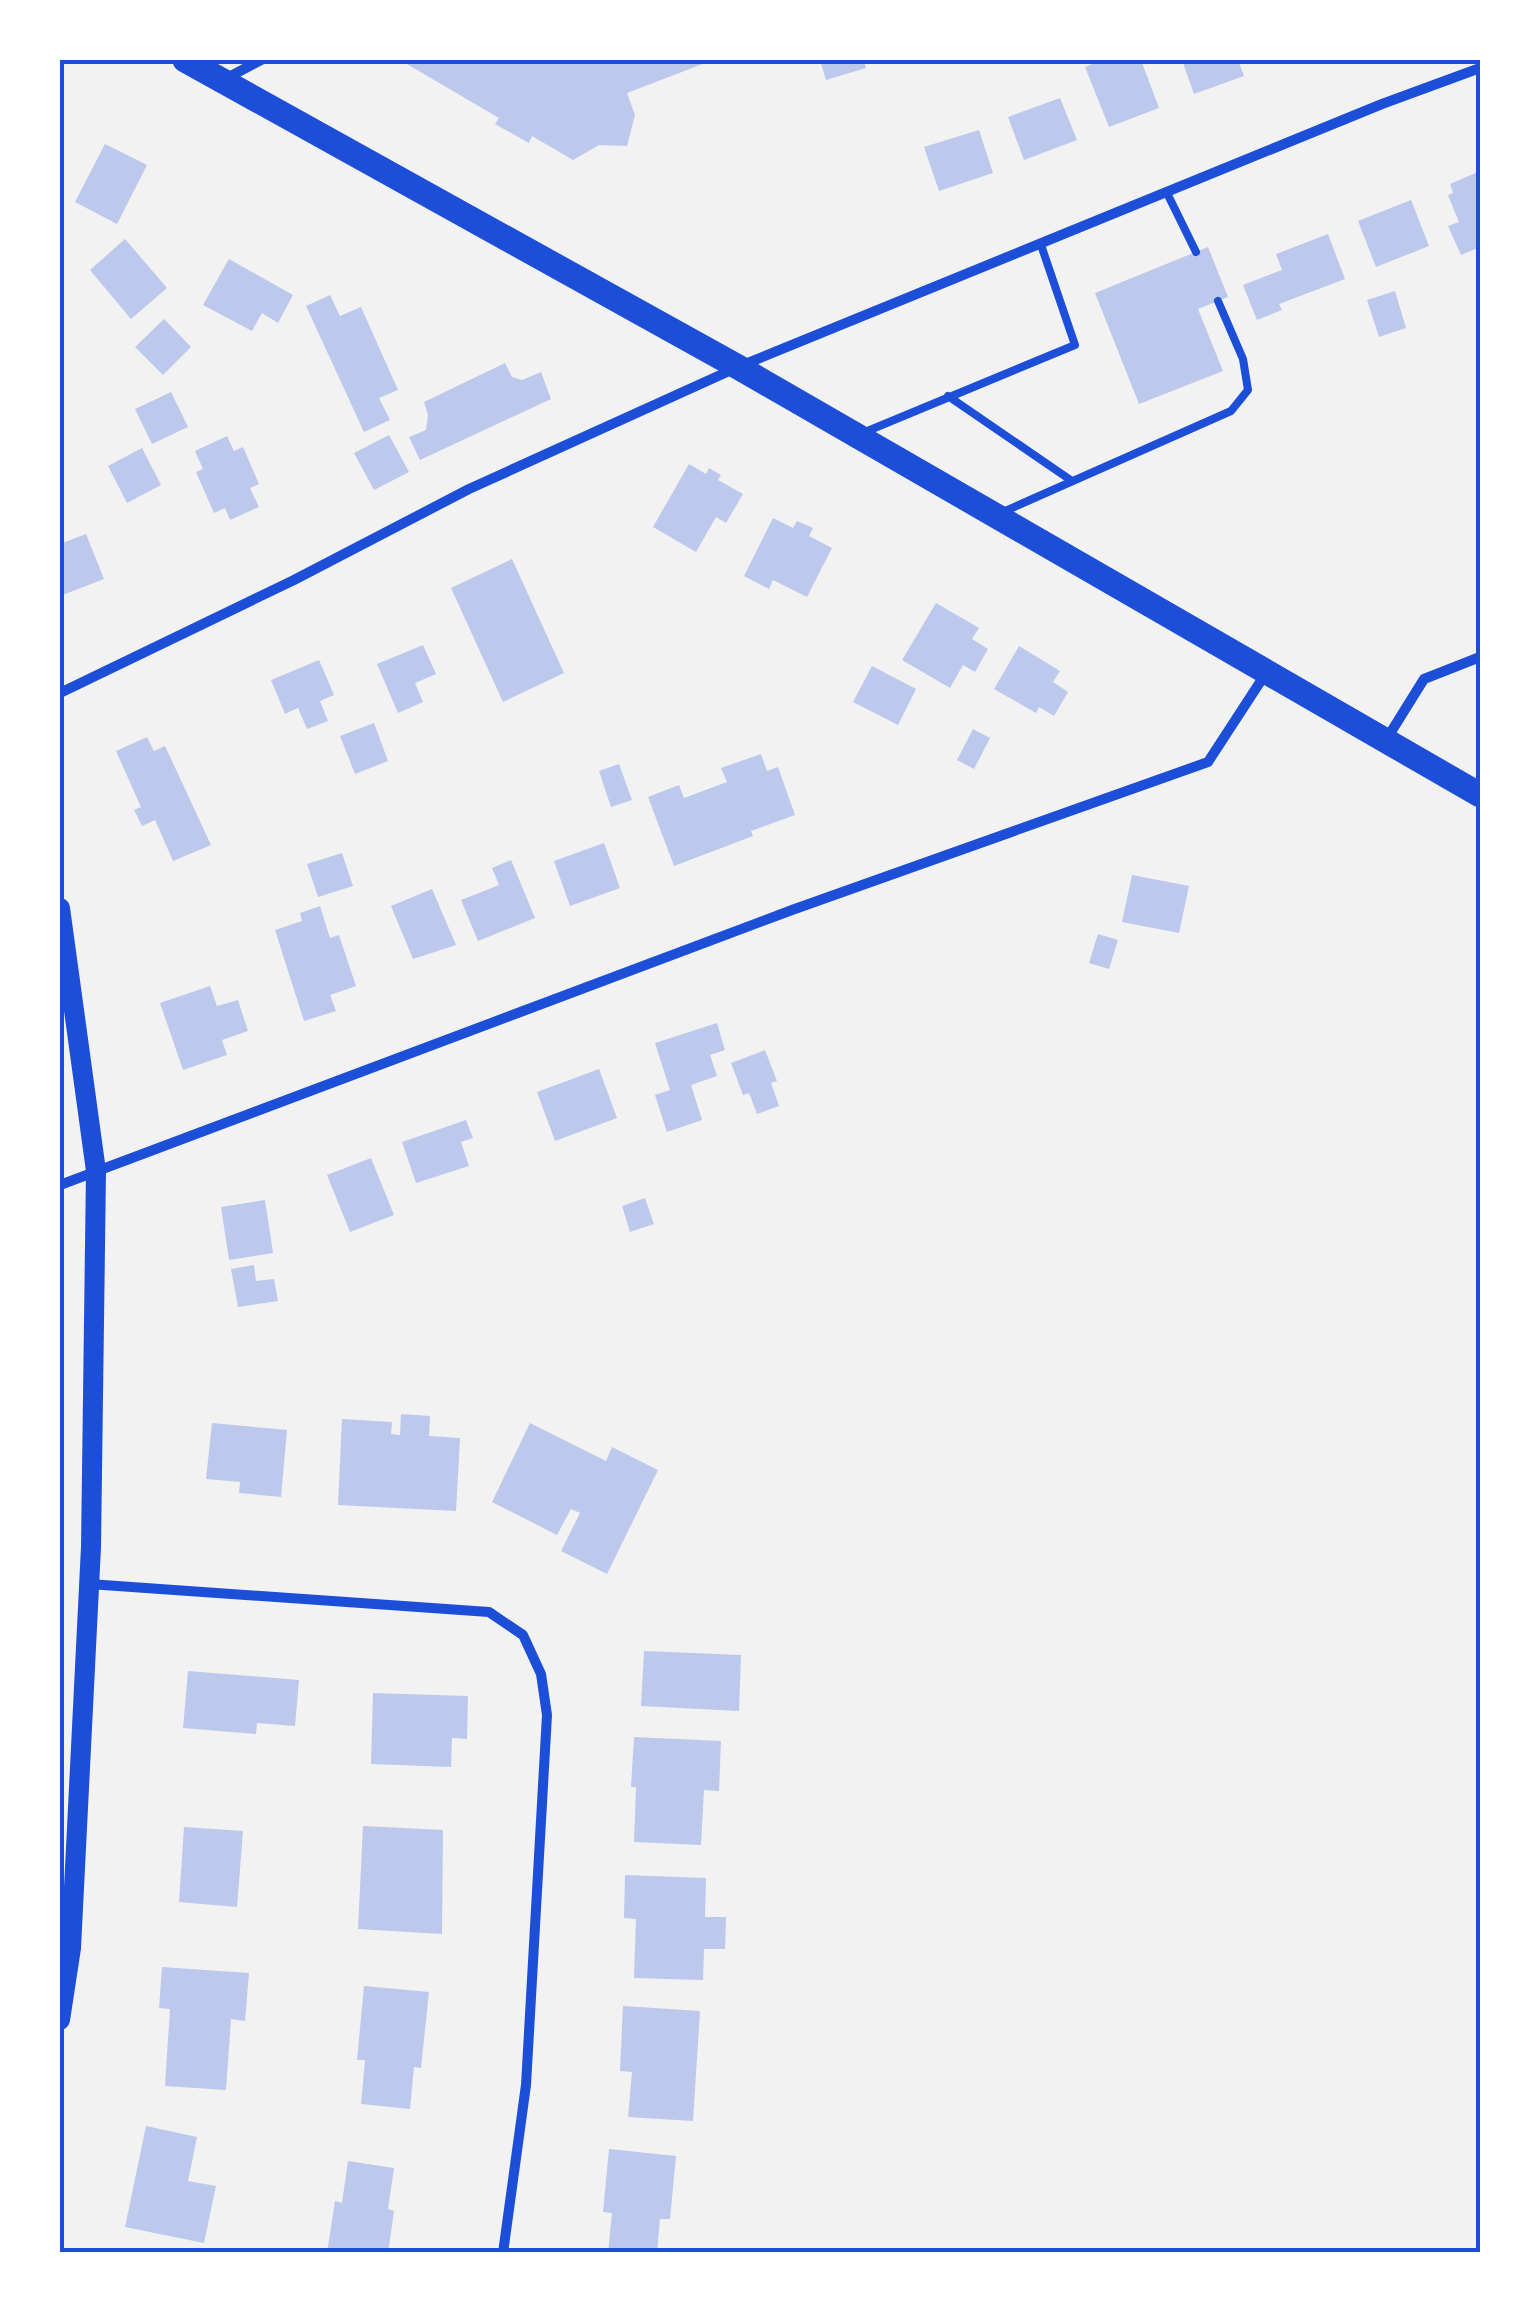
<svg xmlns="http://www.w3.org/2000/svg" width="1540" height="2313" font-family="Helvetica,sans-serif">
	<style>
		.building { fill: #bdc9ec }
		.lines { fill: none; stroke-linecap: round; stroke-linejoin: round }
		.service { stroke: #1d4ed8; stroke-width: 8 }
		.minor { stroke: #1d4ed8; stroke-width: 10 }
		.secondary { stroke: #1d4ed8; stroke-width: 20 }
		.primary { stroke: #1d4ed8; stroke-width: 25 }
		.neatline { fill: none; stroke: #1d4ed8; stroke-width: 4 }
	</style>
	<rect width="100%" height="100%" fill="#f2f2f2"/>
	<!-- building -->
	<g class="building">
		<polygon points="400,60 713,60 627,93 635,115 627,146 599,145 573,160 532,136 529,143 495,124 499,118"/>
		<polygon points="820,60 864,60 866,68 826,80"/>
		<polygon points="1102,60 1141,60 1159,108 1109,127 1085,67"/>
		<polygon points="1182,60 1238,60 1244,76 1194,94"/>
		<polygon points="1060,98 1077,140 1024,160 1008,117"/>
		<polygon points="979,130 993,173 939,191 924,147"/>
		<polygon points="105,144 147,165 117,224 75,202"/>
		<polygon points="1480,171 1480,247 1461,255 1448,226 1459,222 1448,195 1453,193 1450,184"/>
		<polygon points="1411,200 1429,246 1376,267 1358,221"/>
		<polygon points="1328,234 1345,279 1279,304 1282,310 1257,320 1243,285 1282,270 1276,254"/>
		<polygon points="125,239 167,288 131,319 90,270"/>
		<polygon points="1208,247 1228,297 1198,309 1223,371 1139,404 1095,293"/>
		<polygon points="229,259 293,295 278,323 262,313 252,331 203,305"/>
		<polygon points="1395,291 1406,328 1379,337 1367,300"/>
		<polygon points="330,295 340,316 361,307 398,390 379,398 390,420 364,432 306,306"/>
		<polygon points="164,319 191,347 163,375 135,347"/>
		<polygon points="505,363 512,377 522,380 541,372 551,399 420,460 409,437 426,430 428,415 424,402"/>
		<polygon points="171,392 188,427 152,444 135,409"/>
		<polygon points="389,435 409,472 374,490 354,453"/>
		<polygon points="227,436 234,451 243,447 259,484 250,488 259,507 230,520 225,508 214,513 196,472 203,469 195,451"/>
		<polygon points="142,448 161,485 127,503 108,466"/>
		<polygon points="689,464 706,474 709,468 721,475 718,480 743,494 726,523 716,517 696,552 653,527"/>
		<polygon points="773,518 793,528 797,521 813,528 809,536 832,548 807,597 773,580 769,589 744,576"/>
		<polygon points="86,534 104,579 60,596 60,544"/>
		<polygon points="512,559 564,673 503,702 451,588"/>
		<polygon points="936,603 979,628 972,639 988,649 975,672 963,665 950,688 902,660"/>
		<polygon points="423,645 436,674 415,683 423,702 398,713 377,664"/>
		<polygon points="1019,646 1060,671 1053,682 1068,692 1054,716 1039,707 1036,713 994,689"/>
		<polygon points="319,660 334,695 320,701 328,721 307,729 298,708 285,714 271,680"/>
		<polygon points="872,666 916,689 898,725 853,702"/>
		<polygon points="374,723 388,761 355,774 340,736"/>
		<polygon points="973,729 990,738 974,769 957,760"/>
		<polygon points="147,737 154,751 165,746 211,845 173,861 155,820 142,826 134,810 141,807 116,751"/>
		<polygon points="761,754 767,771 778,767 795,815 751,831 753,836 674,866 648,797 679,785 684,798 727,782 721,768"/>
		<polygon points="619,764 632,800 611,807 599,771"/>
		<polygon points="604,843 620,888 570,906 554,861"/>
		<polygon points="342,853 353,886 318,897 307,864"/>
		<polygon points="511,860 535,918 478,941 461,900 499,885 492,868"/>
		<polygon points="1132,875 1189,886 1179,933 1122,922"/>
		<polygon points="432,889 456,945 413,959 391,906"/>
		<polygon points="320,906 330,938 339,935 356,986 330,995 336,1011 304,1021 275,930 302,921 300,913"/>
		<polygon points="1098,934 1118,940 1109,969 1089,963"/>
		<polygon points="210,986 217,1006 238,1000 248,1031 222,1040 227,1055 183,1070 160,1003"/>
		<polygon points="717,1023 725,1050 710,1055 717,1076 691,1085 702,1120 667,1132 655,1095 670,1090 655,1043"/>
		<polygon points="765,1050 777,1081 771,1083 779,1106 757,1114 749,1093 743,1095 731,1063"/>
		<polygon points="599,1069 617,1118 555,1141 537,1092"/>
		<polygon points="466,1120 473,1138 461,1142 469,1166 416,1183 402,1142"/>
		<polygon points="371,1158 394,1215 350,1232 327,1175"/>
		<polygon points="645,1198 654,1224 630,1232 622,1206"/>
		<polygon points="265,1200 273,1253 229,1260 221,1207"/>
		<polygon points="254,1265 256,1281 274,1279 278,1301 238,1307 231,1269"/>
		<polygon points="401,1414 430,1416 429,1436 460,1438 456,1511 338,1505 342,1419 392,1422 391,1434 400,1435"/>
		<polygon points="212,1423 287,1430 281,1497 239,1493 240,1482 206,1479"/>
		<polygon points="530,1423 606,1461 612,1447 658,1470 607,1574 561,1551 580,1513 571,1509 557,1535 492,1502"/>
		<polygon points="644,1651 741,1655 739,1711 641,1706"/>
		<polygon points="188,1671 299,1680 295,1726 257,1723 256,1734 183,1728"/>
		<polygon points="373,1693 468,1696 467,1739 452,1738 451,1767 371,1764"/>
		<polygon points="634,1737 721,1741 719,1791 704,1790 701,1845 634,1842 636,1787 631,1787"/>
		<polygon points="363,1826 443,1830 442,1934 358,1929"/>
		<polygon points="184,1827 243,1831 237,1907 179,1902"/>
		<polygon points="625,1875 706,1878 705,1917 726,1917 725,1949 704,1949 703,1980 634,1978 636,1919 624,1918"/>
		<polygon points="162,1967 249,1973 245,2021 231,2019 226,2090 165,2086 170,2009 159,2008"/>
		<polygon points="364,1986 429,1992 421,2068 414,2067 410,2109 361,2104 365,2060 357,2060"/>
		<polygon points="623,2006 700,2011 693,2121 628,2117 632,2072 620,2071"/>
		<polygon points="146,2126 197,2137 188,2181 216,2186 204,2243 125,2227"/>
		<polygon points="609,2149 676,2156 670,2219 660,2219 657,2253 608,2253 612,2213 603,2212"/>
		<polygon points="348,2161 394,2168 388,2209 394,2211 388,2253 327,2253 335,2201 342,2203"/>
	</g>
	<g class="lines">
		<!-- service -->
		<g class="service">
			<polyline points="1167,193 1196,252"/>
			<polyline points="948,396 1072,481"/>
			<polyline points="865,432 1075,345 1041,245"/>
			<polyline points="1003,512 1231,411 1248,390 1243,359 1218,301"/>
		</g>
		<!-- minor -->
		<g class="minor">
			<polyline points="227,78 261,60"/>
			<polyline points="60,693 294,580 469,489 738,367 1382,104 1480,68"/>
			<polyline points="1386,740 1424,679 1480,657"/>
			<polyline points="60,1185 792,910 1208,762 1266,673"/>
			<polyline points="89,1584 489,1612 523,1635 541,1674 547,1715 526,2085 503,2253"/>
		</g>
		<!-- secondary -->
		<polyline class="secondary" points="60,908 96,1171 91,1547 71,1948 60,2020"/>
		<!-- primary -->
		<polyline class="primary" points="185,60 738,367 1480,795"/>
	</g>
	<!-- border -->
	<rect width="1540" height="2313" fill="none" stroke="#ffffff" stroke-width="125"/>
	<rect x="62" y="62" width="1416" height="2188" class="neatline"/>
</svg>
